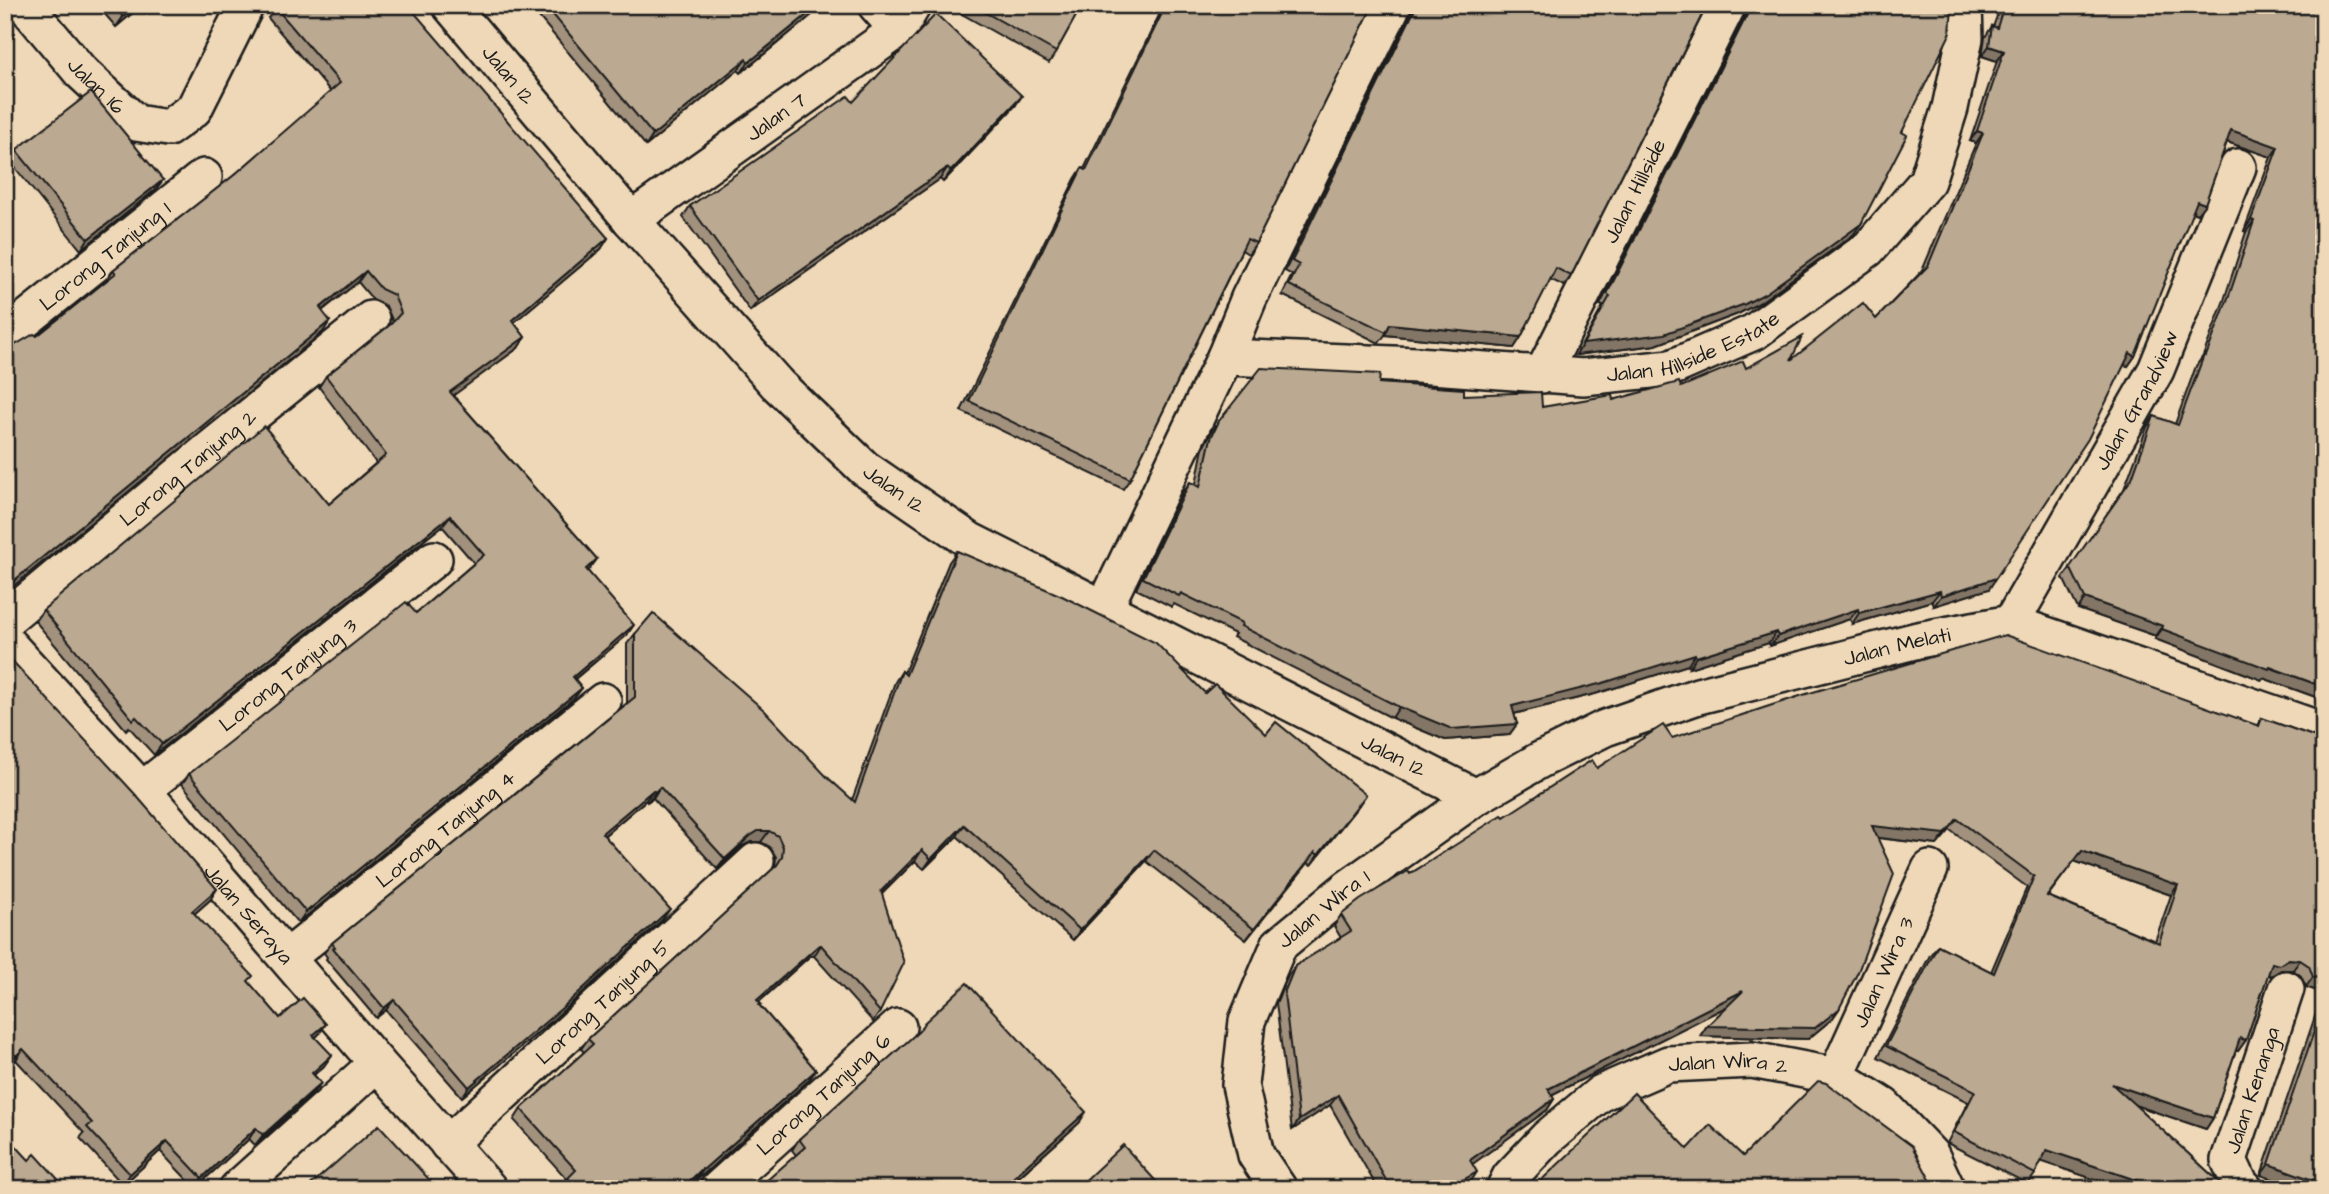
<svg xmlns="http://www.w3.org/2000/svg" width="2329" height="1194" font-family="'Architects Daughter',sans-serif">
	<style>
		.lines { fill: none; stroke-linecap: round; stroke-linejoin: round }
		.minor-casing { stroke: #1c1c1c; stroke-width: 40 }
		.minor { stroke: #efd8b7; stroke-width: 35 }
		.wall { fill: #a1917d; stroke: #1c1c1c; stroke-width: 2; fill-rule: evenodd }
		.shaded-wall { fill: #837666; stroke: #1c1c1c; stroke-width: 2 }
		.building { fill: #bba991; stroke: #1c1c1c; stroke-width: 2; fill-rule: evenodd }
		.labels { text-anchor: middle; stroke-width: 5; stroke-linejoin: round; paint-order: stroke }
		.street-label { font-size: 21px; fill: #1c1c1c; stroke: #efd8b7 }
	</style>
	<rect width="100%" height="100%" fill="#efd8b7"/>
	<filter id="ink" filterUnits="userSpaceOnUse"><feTurbulence type="fractalNoise" baseFrequency=".0143" numOctaves="2"/><feDisplacementMap in="SourceGraphic" scale="14" xChannelSelector="R" yChannelSelector="G"/><feConvolveMatrix kernelMatrix="1 2 1 2 8 2 1 2 1" color-interpolation-filters="sRGB"/></filter>
	<g filter="url(#ink)">
		<g class="lines">
			<!-- minor casing -->
			<g class="minor-casing">
				<g id="minor">
					<path id="s1" d="M 25,5 L 81,72 L 136,123 L 168,128 L 194,109 L 246,5"/>
					<path id="s2" d="M 450,5 L 631,220 L 777,384 L 864,468 L 969,540 L 1476,797"/>
					<polyline points="876,5 898,30"/>
					<path id="s3" d="M 631,220 L 898,30 L 913,5"/>
					<path id="s4" d="M 5,336 L 204,177"/>
					<path id="s5" d="M 1225,357 L 1417,365 L 1583,377 L 1671,368 L 1754,332 L 1868,249 L 1927,181 L 1950,108 L 1965,38 L 1964,5"/>
					<path id="s6" d="M 1542,375 L 1728,5"/>
					<polyline points="1105,607 1225,357 1249,298 1393,5"/>
					<path id="s7" d="M 5,620 L 210,449 L 371,319"/>
					<path id="s8" d="M 2011,623 L 2156,370 L 2238,167"/>
					<path id="s9" d="M 5,641 L 142,790 L 377,1063 L 489,1189"/>
					<path id="s10" d="M 142,790 L 434,559"/>
					<path id="s11" d="M 288,957 L 603,701"/>
					<path id="s12" d="M 1836,1076 L 1930,869"/>
					<path id="s13" d="M 448,1144 L 756,861"/>
					<polyline points="237,1189 377,1063"/>
					<path id="s14" d="M 718,1189 L 898,1027"/>
					<path id="s15" d="M 1279,1189 L 1256,1155 L 1240,1085 L 1247,1021 L 1279,945 L 1348,888 L 1476,797 L 1540,760 L 1605,728 L 1698,696 L 1918,640 L 2011,623 L 2324,731"/>
					<path id="s16" d="M 1504,1189 L 1510,1177 L 1547,1138 L 1601,1093 L 1668,1064 L 1752,1060 L 1836,1076 L 1884,1106 L 1931,1155 L 1947,1189"/>
					<path id="s17" d="M 2245,1189 L 2240,1184 L 2229,1160 L 2286,989"/>
				</g>
			</g>
			<!-- minor -->
			<use href="#minor" class="minor"/>
		</g>
		<!-- wall -->
		<g class="wall">
			<polygon points="97,5 142,5 116,27"/>
			<polygon points="529,5 824,5 741,73 738,70 646,146"/>
			<polygon points="946,5 1082,5 1056,52 1049,63"/>
			<polygon points="1164,5 1373,5 1256,243 1248,254 1242,250 1130,479 1123,489 961,411 1075,179 1082,168 1084,169"/>
			<polygon points="1413,5 1707,5 1571,276 1564,286 1550,279 1521,337 1514,348 1385,335 1379,343 1282,295 1292,275 1285,271 1411,14"/>
			<polygon points="1748,5 1950,5 1902,132 1853,235 1759,303 1738,314 1656,345 1576,355 1603,306 1600,305 1746,14"/>
			<polygon points="2001,5 2324,5 2324,700 2263,678 2262,680 2155,639 2156,636 2078,609 2063,578 2124,489 2147,427 2154,416 2175,424 2196,366 2203,356 2224,300 2246,232 2244,231 2271,157 2227,142 2205,204 2197,214 2192,212 2135,356 2128,366 2124,365 1989,589 1934,606 1932,601 1852,624 1850,619 1770,646 1769,643 1689,668 1688,665 1595,694 1514,714 1517,724 1509,735 1445,740 1392,718 1233,637 1235,634 1174,604 1172,607 1136,589 1183,492 1190,482 1196,484 1203,448 1212,431 1219,421 1379,383 1542,407 1613,400 1681,387 1746,368 1791,360 1876,319 1922,271 1976,143 1970,141 1997,61 1982,56 1985,37 1992,26 1993,27"/>
			<polygon points="276,8 608,238 601,249 514,322 525,337 518,348 453,395 597,559 588,571 627,635 575,679 582,688 574,698 298,923 182,784 189,774 416,613 474,563 442,526 154,755 129,727 126,730 35,621 43,610 329,504 376,463 319,387 326,376 393,322 386,306 373,300 358,282 322,311 323,332 15,345 37,336 106,281 113,270 233,176 331,92 268,18"/>
			<polygon points="853,102 1015,106 943,182 940,179 750,311 683,217 690,206"/>
			<polygon points="16,150 163,180 155,190 81,250 9,160"/>
			<polygon points="957,551 1205,693 1266,734 1359,805 1311,865 1308,863 1246,940 1146,861 1073,940 957,836 924,869 915,861 882,894 880,1012 873,1022 814,956 810,956 759,1002 760,1006 816,1070 808,1081 696,1181 695,1179 684,1189 561,1189 567,1179 514,1120 521,1109 584,1052 581,1049 588,1039 775,867 776,857 770,847 761,842 751,842 742,846 717,869 653,798 647,802 646,800 604,836 662,920 554,1019 462,1097 386,1010 376,1018 326,959 327,957 324,953 332,943 627,703 627,644 635,634 827,777 852,800 895,682 902,671 904,673 949,562"/>
			<polygon points="5,653 210,900 194,914 248,982 280,1018 319,1034 315,1038 324,1066 314,1075 321,1083 313,1093 255,1145 249,1139 195,1188 160,1151 123,1185 80,1138 84,1133 16,1060 9,1066 5,1062"/>
			<path d="M 2262,718 L 2324,740 L 2324,1189 L 2301,1189 L 2261,1175 L 2323,993 L 2306,987 L 2301,976 L 2293,970 L 2281,970 L 2271,976 L 2268,974 L 2246,1040 L 2238,1051 L 2236,1050 L 2213,1118 L 2206,1129 L 2135,1105 L 2227,1189 L 2123,1189 L 2041,1161 L 2035,1174 L 2028,1184 L 1947,1143 L 1968,1102 L 1878,1057 L 1930,955 L 1938,945 L 1991,972 L 2027,887 L 1950,830 L 1937,845 L 1877,838 L 1839,1009 L 1832,1019 L 1808,1039 L 1700,1036 L 1707,1026 L 1728,1006 L 1551,1095 L 1554,1099 L 1547,1110 L 1472,1164 L 1470,1183 L 1458,1189 L 1378,1189 L 1330,1105 L 1292,1130 L 1276,1003 L 1288,976 L 1295,966 L 1341,938 L 1334,926 L 1341,915 L 1504,817 L 1597,768 L 1672,738 L 2257,725 ZM 2074,861 L 2171,895 L 2155,941 L 2048,896 Z"/>
			<polygon points="1079,1123 1008,1187 796,1155 792,1150 799,1139"/>
		</g>
		<!-- shaded-wall -->
		<g class="shaded-wall">
			<polygon points="137,5 142,5 116,27 123,17"/>
			<polygon points="819,5 824,5 741,73 748,63"/>
			<polygon points="1989,46 2004,51 1997,61 1982,56"/>
			<polygon points="746,59 738,70 646,146 653,135"/>
			<polygon points="1022,96 1015,106 943,182 951,171"/>
			<polygon points="2231,130 2278,147 2271,157 2224,141"/>
			<polygon points="1977,131 1983,133 1976,143 1970,141"/>
			<polygon points="947,168 940,179 750,311 758,301"/>
			<polygon points="163,180 155,190 81,250 88,239"/>
			<polygon points="2197,201 2205,204 2197,214 2190,211"/>
			<polygon points="2251,220 2254,221 2246,232 2244,231"/>
			<polygon points="1861,224 1853,235 1759,303 1738,314 1656,345 1576,355 1583,344"/>
			<polygon points="608,238 601,249 505,330 512,320"/>
			<polygon points="366,271 358,282 312,318 320,308"/>
			<polygon points="330,321 323,332 5,593 5,588"/>
			<polygon points="1390,324 1521,337 1514,348 1385,335"/>
			<polygon points="525,337 518,348 443,403 450,392"/>
			<polygon points="2130,353 2135,356 2128,366 2122,364"/>
			<polygon points="450,516 442,526 154,755 162,744"/>
			<polygon points="597,559 589,570 579,579 586,569"/>
			<polygon points="1996,578 1989,589 1934,606 1941,596"/>
			<polygon points="1940,591 1932,601 1852,624 1859,613"/>
			<polygon points="2085,598 2163,626 2156,636 2078,609"/>
			<polygon points="1858,609 1850,619 1770,646 1778,636"/>
			<polygon points="634,625 627,635 565,687 573,677"/>
			<polygon points="2162,629 2324,687 2324,700 2263,678 2262,680 2155,639"/>
			<polygon points="1777,632 1769,643 1689,668 1696,657"/>
			<polygon points="1695,654 1688,665 1595,694 1505,716 1512,706"/>
			<polygon points="582,688 574,698 298,923 306,912"/>
			<polygon points="1399,707 1517,724 1509,735 1445,740 1392,718"/>
			<polygon points="660,787 653,798 647,802 655,792"/>
			<polygon points="653,790 646,800 594,844 602,833"/>
			<polygon points="1366,795 1359,805 1311,865 1318,855"/>
			<polygon points="1957,819 1937,845 1864,836 1872,826"/>
			<polygon points="964,825 957,836 924,869 931,859"/>
			<polygon points="758,831 769,831 761,842 751,842 742,846 717,869 725,859 750,836"/>
			<polygon points="922,850 915,861 873,902 881,891"/>
			<polygon points="1154,850 1146,861 1073,940 1080,930"/>
			<polygon points="2082,851 2178,885 2171,895 2074,861"/>
			<polygon points="1315,852 1308,863 1246,940 1254,929"/>
			<polygon points="217,889 210,900 185,922 192,911"/>
			<polygon points="670,909 662,920 554,1019 462,1097 469,1087"/>
			<polygon points="821,945 814,956 810,956 750,1010 757,1000 818,946"/>
			<polygon points="2289,959 2300,960 2293,970 2281,970 2271,976 2265,973 2272,963"/>
			<polygon points="2313,977 2324,980 2323,993 2306,987"/>
			<polygon points="1743,991 1736,1002 1541,1100 1548,1089"/>
			<polygon points="394,1000 386,1010 376,1018 384,1008"/>
			<polygon points="1839,1009 1832,1019 1808,1039 1700,1036 1707,1026"/>
			<polygon points="326,1024 319,1034 306,1046 313,1035"/>
			<polygon points="2240,1038 2246,1040 2238,1051 2232,1049"/>
			<polygon points="23,1049 16,1060 9,1066 16,1056"/>
			<polygon points="332,1055 324,1066 304,1083 312,1073"/>
			<polygon points="816,1070 808,1081 696,1181 703,1170"/>
			<polygon points="321,1083 313,1093 255,1145 263,1135"/>
			<polygon points="2112,1084 2213,1118 2206,1129 2105,1095"/>
			<polygon points="1338,1095 1330,1105 1292,1130 1299,1120"/>
			<polygon points="1554,1099 1547,1110 1463,1171 1470,1160"/>
			<polygon points="1086,1112 1079,1123 1005,1189 1006,1184"/>
			<polygon points="256,1128 249,1139 195,1188 202,1178"/>
			<polygon points="167,1141 160,1151 123,1185 130,1174"/>
			<polygon points="2047,1150 2154,1186 2153,1189 2123,1189 2040,1161"/>
			<polygon points="2269,1164 2324,1184 2324,1189 2301,1189 2261,1175"/>
			<polygon points="702,1169 695,1179 684,1189 681,1189"/>
			<polygon points="1477,1172 1470,1183 1458,1189 1447,1189"/>
		</g>
		<!-- building -->
		<g class="building">
			<polygon points="113,5 137,5 123,17"/>
			<polygon points="279,5 408,5 608,238 512,320 525,337 450,392 597,559 586,569 634,625 573,677 582,688 306,912 189,774 406,602 416,613 484,555 450,516 162,744 136,717 133,720 43,610 264,426 329,504 386,455 326,376 391,324 401,313 394,295 381,289 366,271 320,308 330,321 5,588 5,344 15,345 34,334 37,336 116,273 113,270 233,176 340,83 276,8"/>
			<polygon points="545,5 819,5 748,63 746,59 653,135"/>
			<polygon points="972,5 1082,5 1056,52"/>
			<polygon points="1166,5 1373,5 1256,243 1247,239 1130,479 969,401 1082,168 1086,170"/>
			<polygon points="1417,5 1707,5 1571,276 1556,268 1521,337 1390,324 1386,332 1289,285 1299,265 1292,261"/>
			<polygon points="1752,5 1950,5 1952,6 1950,34 1902,132 1907,135 1861,224 1766,293 1745,304 1664,334 1583,344 1610,296 1607,294"/>
			<polygon points="2004,5 2324,5 2324,687 2270,667 2269,669 2162,629 2163,626 2085,598 2070,567 2132,478 2154,416 2178,425 2204,355 2206,356 2231,290 2254,221 2251,220 2278,147 2231,130 2205,204 2197,201 2135,356 2130,353 2088,439 1996,578 1941,596 1940,591 1859,613 1858,609 1778,636 1777,632 1696,657 1695,654 1603,683 1512,706 1517,724 1452,729 1399,707 1241,626 1242,623 1181,593 1179,596 1143,578 1190,482 1200,487 1211,438 1219,421 1261,368 1380,374 1379,383 1464,389 1464,395 1541,392 1542,407 1612,395 1613,400 1679,382 1681,387 1743,361 1746,368 1802,337 1791,360 1863,303 1876,319 1928,266 1983,133 1977,131 2004,51 1989,46 1992,26 1997,28"/>
			<polygon points="936,14 1022,96 951,171 947,168 758,301 690,206 848,96 853,102"/>
			<polygon points="91,92 163,180 88,239 16,150"/>
			<polygon points="957,551 1062,596 1156,643 1205,693 1215,684 1266,734 1276,722 1366,795 1318,855 1315,852 1254,929 1154,850 1080,930 964,825 931,859 922,850 881,891 904,963 880,1012 821,945 818,946 757,1000 761,1004 759,1005 816,1070 703,1170 702,1169 681,1189 578,1189 568,1178 576,1170 521,1109 593,1044 588,1039 777,865 782,857 783,847 778,836 769,831 758,831 750,836 725,859 660,787 655,792 653,790 602,833 670,909 562,1008 469,1087 394,1000 384,1008 333,948 335,947 332,943 635,697 635,634 653,613 765,711 827,777 855,802 902,671 906,675"/>
			<path d="M 2005,635 L 2259,726 L 2262,718 L 2324,740 L 2324,980 L 2313,977 L 2309,966 L 2300,960 L 2289,959 L 2279,965 L 2272,963 L 2246,1040 L 2240,1038 L 2213,1118 L 2112,1084 L 2227,1189 L 2152,1189 L 2154,1186 L 2047,1150 L 2035,1174 L 1954,1132 L 1975,1091 L 1886,1046 L 1938,945 L 1994,973 L 2034,876 L 1957,819 L 1945,834 L 1872,826 L 1894,874 L 1858,972 L 1839,1009 L 1815,1028 L 1707,1026 L 1743,991 L 1548,1089 L 1554,1099 L 1470,1160 L 1477,1172 L 1447,1189 L 1391,1189 L 1338,1095 L 1299,1120 L 1284,993 L 1295,966 L 1351,931 L 1341,915 L 1360,900 L 1408,871 L 1410,874 L 1502,815 L 1504,817 L 1592,760 L 1597,768 L 1663,725 L 1672,738 L 1803,695 ZM 2082,851 L 2178,885 L 2159,943 L 2047,896 Z"/>
			<polygon points="5,653 134,793 217,889 192,911 253,976 248,981 280,1018 303,998 326,1024 313,1035 332,1055 312,1073 321,1083 263,1135 256,1128 202,1178 167,1141 130,1174 87,1127 92,1123 23,1049 16,1056 5,1044"/>
			<polygon points="967,983 1086,1112 1006,1184 1010,1189 757,1189 805,1147 799,1139 919,1031 924,1023"/>
			<polygon points="2324,1002 2324,1184 2269,1164"/>
			<polygon points="1818,1081 1826,1083 1912,1146 1935,1189 1532,1189 1634,1093 1688,1149 1710,1125 1743,1156"/>
			<polygon points="379,1125 438,1189 306,1189"/>
			<polygon points="5,1134 29,1160 35,1154 67,1189 5,1189"/>
			<polygon points="1123,1145 1163,1189 1076,1189"/>
		</g>
	</g>
	<g class="labels">
		<!-- street labels -->
		<g class="street-label">
			<text dy="7" stroke="none"><textPath href="#s2" startOffset="91">Jalan 12</textPath></text>
			<text dy="7" stroke="none"><textPath href="#s1" startOffset="108">Jalan 16</textPath></text>
			<text dy="7" stroke="none"><textPath href="#s3" startOffset="178">Jalan 7</textPath></text>
			<text dy="7" stroke="none"><textPath href="#s6" startOffset="206">Jalan Hillside</textPath></text>
			<text dy="7" stroke="none"><textPath href="#s4" startOffset="128">Lorong Tanjung 1</textPath></text>
			<text dy="7" stroke="none"><textPath href="#s5" startOffset="474">Jalan Hillside Estate</textPath></text>
			<text dy="7" stroke="none"><textPath href="#s8" startOffset="256">Jalan Grandview</textPath></text>
			<text dy="7" stroke="none"><textPath href="#s7" startOffset="238">Lorong Tanjung 2</textPath></text>
			<text dy="7" stroke="none"><textPath href="#s2" startOffset="658">Jalan 12</textPath></text>
			<text dy="7" stroke="none"><textPath href="#s15" startOffset="956">Jalan Melati</textPath></text>
			<text dy="7" stroke="none"><textPath href="#s10" startOffset="186">Lorong Tanjung 3</textPath></text>
			<text dy="7" stroke="none"><textPath href="#s2" startOffset="1225">Jalan 12</textPath></text>
			<text dy="7" stroke="none"><textPath href="#s11" startOffset="203">Lorong Tanjung 4</textPath></text>
			<text dy="7" stroke="none"><textPath href="#s15" startOffset="317">Jalan Wira 1</textPath></text>
			<text dy="7" stroke="none"><textPath href="#s9" startOffset="366">Jalan Seraya</textPath></text>
			<text dy="7" stroke="none"><textPath href="#s12" startOffset="114">Jalan Wira 3</textPath></text>
			<text dy="7" stroke="none"><textPath href="#s13" startOffset="210">Lorong Tanjung 5</textPath></text>
			<text dy="7" stroke="none"><textPath href="#s16" startOffset="271">Jalan Wira 2</textPath></text>
			<text dy="7" stroke="none"><textPath href="#s17" startOffset="107">Jalan Kenanga</textPath></text>
			<text dy="7" stroke="none"><textPath href="#s14" startOffset="142">Lorong Tanjung 6</textPath></text>
		</g>
	</g>
	<!-- margin -->
	<rect width="2329" height="1194" fill="none" stroke="#efd8b7" stroke-width="28"/>
	<rect x="14" y="14" width="2301" height="1166" fill="none" stroke="#1c1c1c" stroke-width="2.5" filter="url(#ink)"/>
</svg>
